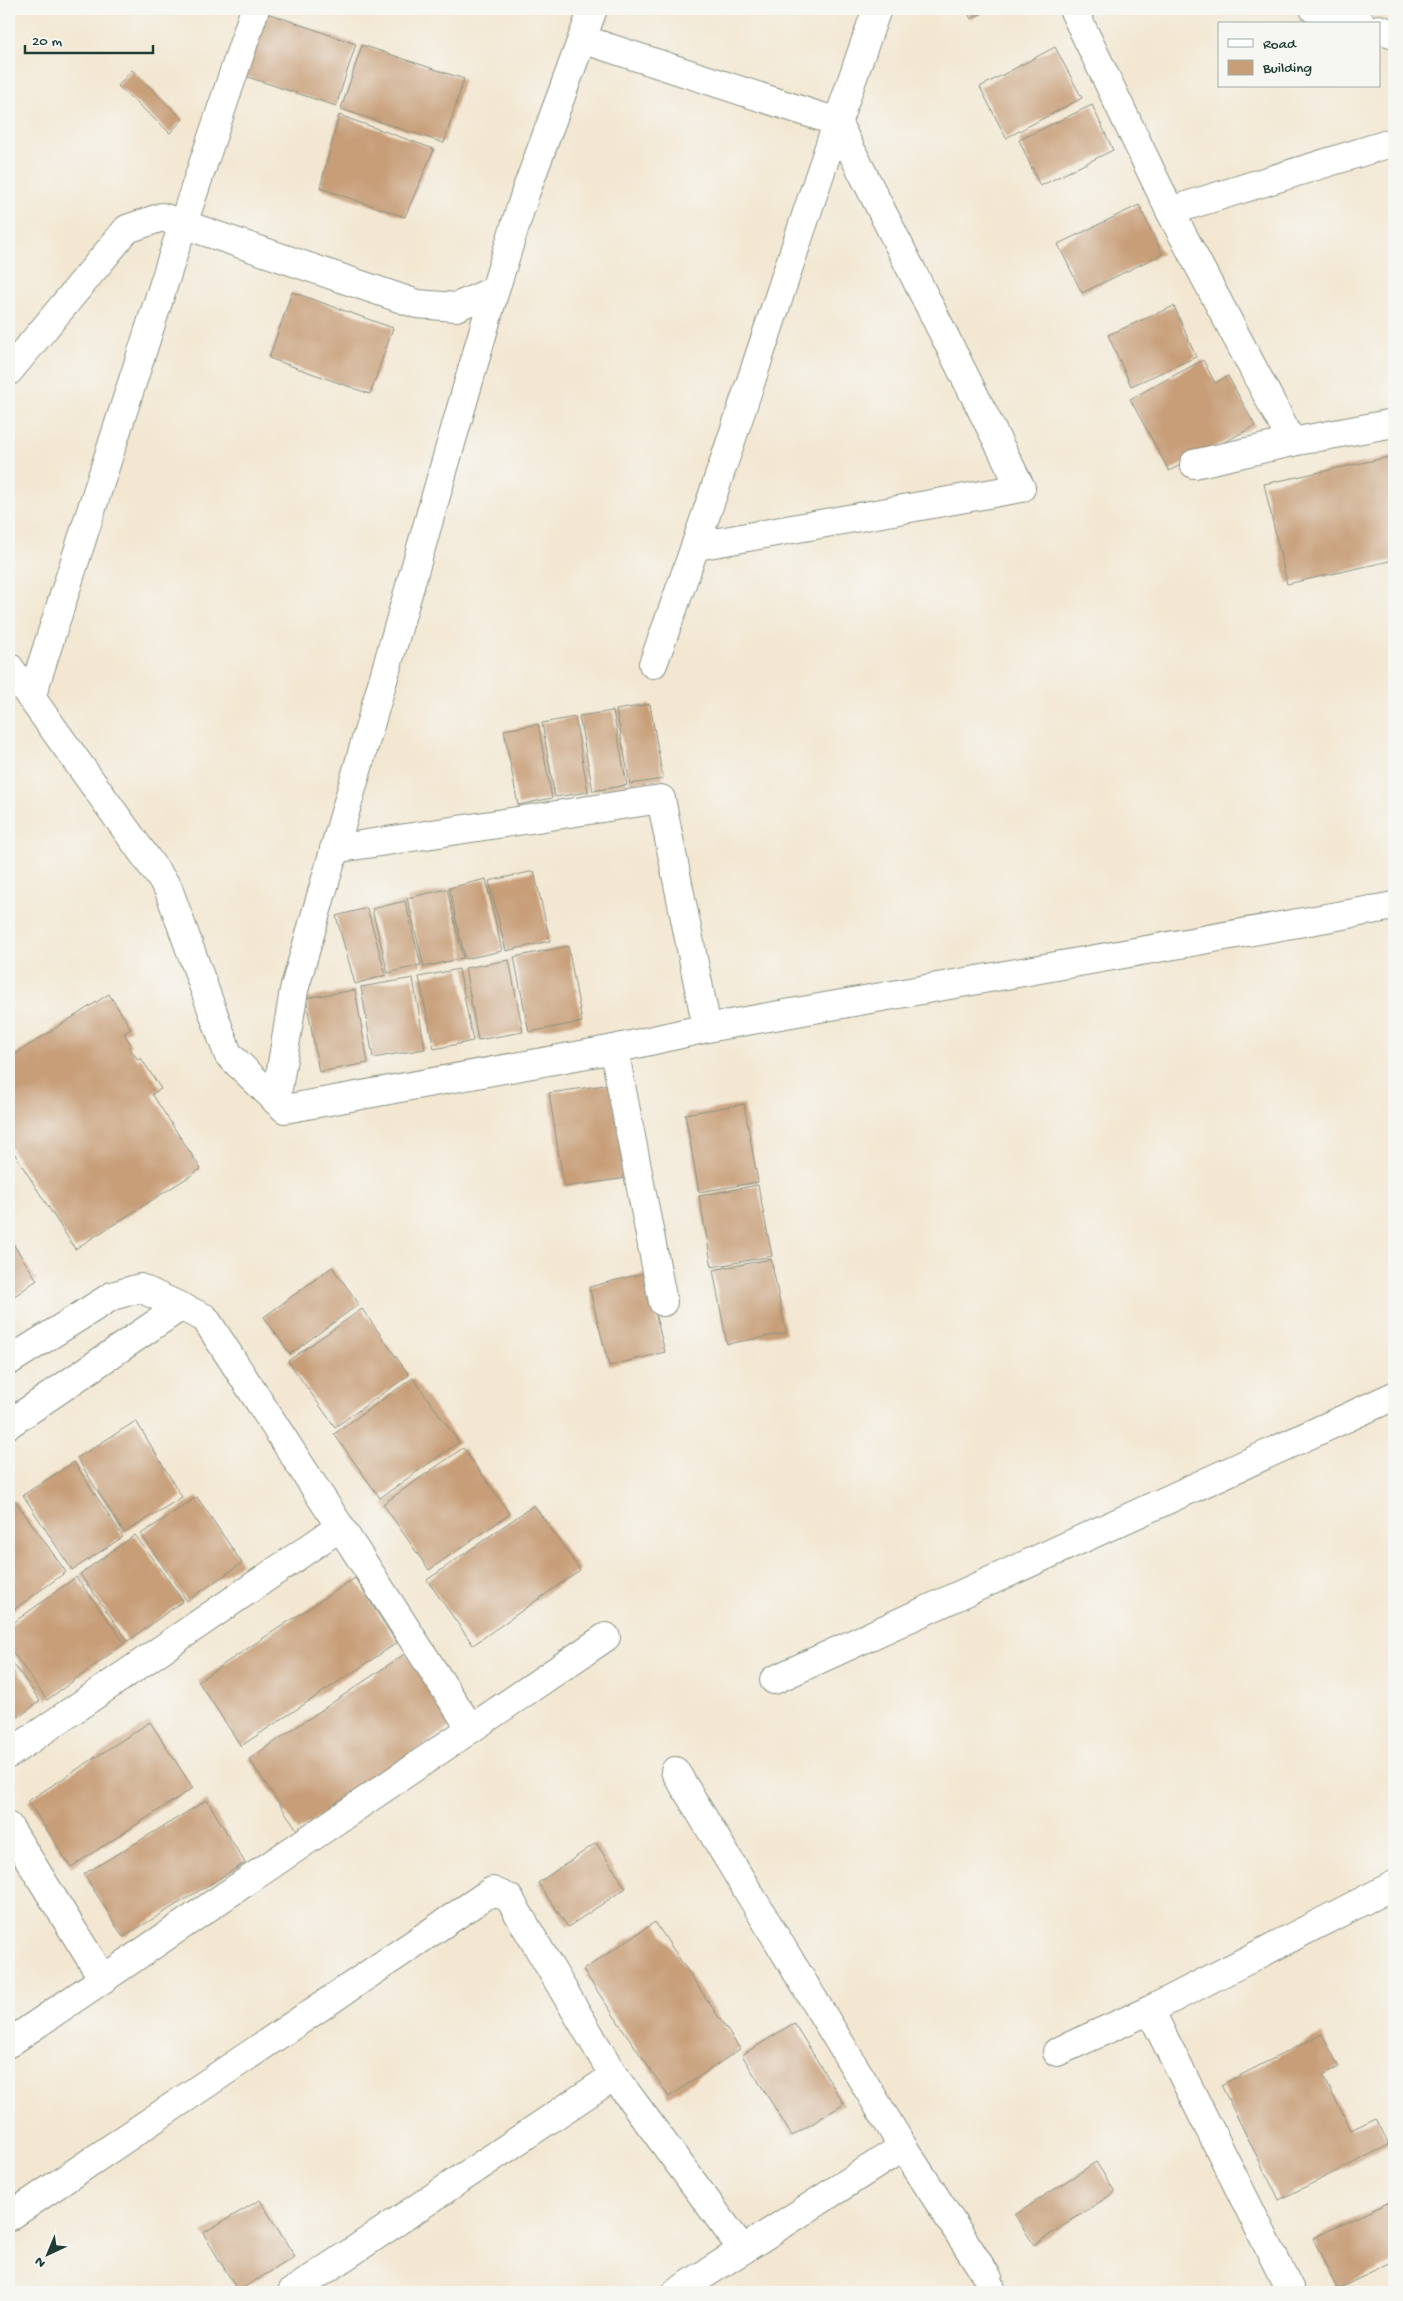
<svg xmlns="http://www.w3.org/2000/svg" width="1403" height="2301" font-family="'Gochi Hand',sans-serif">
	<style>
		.building { fill: #c79e78 }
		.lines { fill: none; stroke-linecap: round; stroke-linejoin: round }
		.street-casing { stroke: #899283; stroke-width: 30 }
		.street { stroke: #fff; stroke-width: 28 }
	</style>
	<rect width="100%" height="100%" fill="#f6f6f2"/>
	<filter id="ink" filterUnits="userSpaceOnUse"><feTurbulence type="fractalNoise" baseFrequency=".02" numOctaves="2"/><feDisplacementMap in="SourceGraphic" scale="10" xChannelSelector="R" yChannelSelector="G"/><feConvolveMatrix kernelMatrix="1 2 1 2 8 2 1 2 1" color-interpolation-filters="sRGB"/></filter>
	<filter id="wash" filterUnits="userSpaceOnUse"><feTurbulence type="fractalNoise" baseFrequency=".0096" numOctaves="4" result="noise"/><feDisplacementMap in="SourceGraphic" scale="20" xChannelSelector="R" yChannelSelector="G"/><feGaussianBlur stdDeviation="1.12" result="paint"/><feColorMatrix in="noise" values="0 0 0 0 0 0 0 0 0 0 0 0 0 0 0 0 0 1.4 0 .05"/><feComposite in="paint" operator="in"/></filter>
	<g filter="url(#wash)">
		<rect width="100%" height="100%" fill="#f3e7d2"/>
		<g id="blocks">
			<!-- building -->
			<g class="building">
				<polygon points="966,9 990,9 971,19"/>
				<polygon points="267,13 356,44 336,106 245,76"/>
				<polygon points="362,45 464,79 444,143 341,109"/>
				<polygon points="1055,47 1082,98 1006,138 980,87"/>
				<polygon points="132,70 183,119 170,133 118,86"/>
				<polygon points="1092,105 1113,150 1040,186 1019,140"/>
				<polygon points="339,115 434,149 405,217 320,188"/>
				<polygon points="1139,205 1162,254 1082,293 1058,244"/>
				<polygon points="292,292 393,328 370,394 269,358"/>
				<polygon points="1174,306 1196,357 1131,386 1108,335"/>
				<polygon points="1203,360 1215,383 1228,376 1255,426 1169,471 1130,399"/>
				<polygon points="1394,456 1394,560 1287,584 1264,484"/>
				<polygon points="650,704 663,779 630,784 616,710"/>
				<polygon points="613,711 627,785 593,791 579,716"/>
				<polygon points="575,717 588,792 555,797 542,723"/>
				<polygon points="538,724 552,798 518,805 504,730"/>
				<polygon points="534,871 550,941 506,951 489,881"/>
				<polygon points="486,879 502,951 465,959 449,888"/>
				<polygon points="447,889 463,958 424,967 407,898"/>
				<polygon points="405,901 421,965 388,973 372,909"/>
				<polygon points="367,908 386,975 355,984 336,916"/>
				<polygon points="568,946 582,1022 529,1032 514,957"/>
				<polygon points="509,960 523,1032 478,1040 465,968"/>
				<polygon points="459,969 473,1041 434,1049 419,977"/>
				<polygon points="413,978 425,1049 373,1058 361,987"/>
				<polygon points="355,990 368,1063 319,1072 306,998"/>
				<polygon points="109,994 131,1029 124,1033 131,1045 129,1047 138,1060 141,1058 161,1089 152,1094 201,1169 75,1249 9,1145 9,1058"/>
				<polygon points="612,1084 627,1178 564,1187 549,1093"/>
				<polygon points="744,1104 758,1182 699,1192 685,1114"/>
				<polygon points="758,1185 772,1256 712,1267 699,1196"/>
				<polygon points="9,1238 37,1280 9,1300"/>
				<polygon points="771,1259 786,1333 727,1344 713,1270"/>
				<polygon points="332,1267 359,1304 290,1354 264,1317"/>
				<polygon points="645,1273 665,1352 609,1366 589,1287"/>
				<polygon points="362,1309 409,1375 335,1427 288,1361"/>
				<polygon points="413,1378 459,1442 380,1498 334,1434"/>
				<polygon points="136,1421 182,1497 124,1533 77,1458"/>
				<polygon points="463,1448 510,1514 429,1570 383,1504"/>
				<polygon points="74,1462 123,1537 72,1570 23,1495"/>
				<polygon points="197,1497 242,1563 187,1601 141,1534"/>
				<polygon points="15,1500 66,1572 9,1613 9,1505"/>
				<polygon points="534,1505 580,1570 473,1645 427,1580"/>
				<polygon points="135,1535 183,1601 128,1641 80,1574"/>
				<polygon points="76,1577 125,1643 47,1700 9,1647 9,1626"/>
				<polygon points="355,1578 397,1643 241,1746 198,1681"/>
				<polygon points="406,1653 454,1724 298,1831 249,1759"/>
				<polygon points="9,1658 40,1701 9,1724"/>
				<polygon points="150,1722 193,1788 71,1867 28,1801"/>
				<polygon points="207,1800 245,1863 123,1937 84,1874"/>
				<polygon points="596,1843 626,1888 568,1927 538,1883"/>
				<polygon points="655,1922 740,2049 669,2097 583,1970"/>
				<polygon points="794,2023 844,2104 792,2136 742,2055"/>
				<polygon points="1322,2034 1339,2067 1323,2075 1351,2130 1376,2118 1389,2145 1279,2200 1221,2085"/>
				<polygon points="1096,2162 1115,2192 1034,2245 1015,2215"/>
				<polygon points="260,2200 295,2257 238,2291 203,2233"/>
				<polygon points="1394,2200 1394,2262 1337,2289 1313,2238"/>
			</g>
		</g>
	</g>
	<g filter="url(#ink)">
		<use href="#blocks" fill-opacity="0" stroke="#899283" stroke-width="1"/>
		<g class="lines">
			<!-- street casing -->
			<g class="street-casing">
				<g id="street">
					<polyline points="1073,9 1170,211 1292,442"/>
					<polyline points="1314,9 1362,24"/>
					<polyline points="1379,29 1394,34"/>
					<polyline points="582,39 837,122 1021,488 697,546"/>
					<polyline points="1170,211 1394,142"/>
					<polyline points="9,371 127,229 162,217 417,304 456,307 495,290"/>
					<polyline points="1194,464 1292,442 1394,423"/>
					<path d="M 653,664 C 733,447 799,226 877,9"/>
					<polyline points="9,667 168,888 228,1054 285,1109 614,1049 707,1028 1394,906"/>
					<polyline points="31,698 183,224 255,9"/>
					<polyline points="334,849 661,799 707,1028"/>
					<polyline points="614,1049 663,1302"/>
					<polyline points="276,1101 294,990 495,290 526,191 593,9"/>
					<polyline points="9,1361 112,1296 140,1288 205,1318 471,1729"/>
					<polyline points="9,1424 180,1307"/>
					<polyline points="774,1680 1394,1396"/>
					<polyline points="9,1754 340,1527"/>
					<polyline points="675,1771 903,2147 988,2278 992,2292"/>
					<polyline points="9,1827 103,1979"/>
					<polyline points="1150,2010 1291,2292"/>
					<polyline points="9,2043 606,1637"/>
					<polyline points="1057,2052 1150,2010 1394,1885"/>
					<polyline points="9,2217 492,1891 509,1898 614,2076 743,2250"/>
					<polyline points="292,2292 614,2076"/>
					<polyline points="677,2292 903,2147"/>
				</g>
			</g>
			<!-- street -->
			<use href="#street" class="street"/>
		</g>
	</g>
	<!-- margin -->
	<rect width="1403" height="2301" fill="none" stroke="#f6f6f2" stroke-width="30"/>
	<!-- legend -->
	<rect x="1218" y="22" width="162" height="65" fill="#f6f6f2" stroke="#a0aca6"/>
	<rect x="1228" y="39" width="25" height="8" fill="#ffffff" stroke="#a0aca6"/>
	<text x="1263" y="48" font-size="15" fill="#1f3d34">Road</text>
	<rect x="1228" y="60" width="25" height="15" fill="#c79e78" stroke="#a0aca6"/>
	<text x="1263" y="72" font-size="15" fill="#1f3d34">Building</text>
	<!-- north arrow -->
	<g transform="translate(48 2254) rotate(224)" stroke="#f6f6f2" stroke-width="4" paint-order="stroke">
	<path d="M0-4L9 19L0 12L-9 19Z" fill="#1f3d34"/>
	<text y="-8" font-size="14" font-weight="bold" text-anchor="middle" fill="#1f3d34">N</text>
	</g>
	<!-- scale -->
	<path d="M25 45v8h128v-8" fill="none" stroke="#1f3d34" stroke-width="2.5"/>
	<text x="32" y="45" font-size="15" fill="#1f3d34" stroke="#f6f6f2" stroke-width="4" paint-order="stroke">20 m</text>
</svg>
